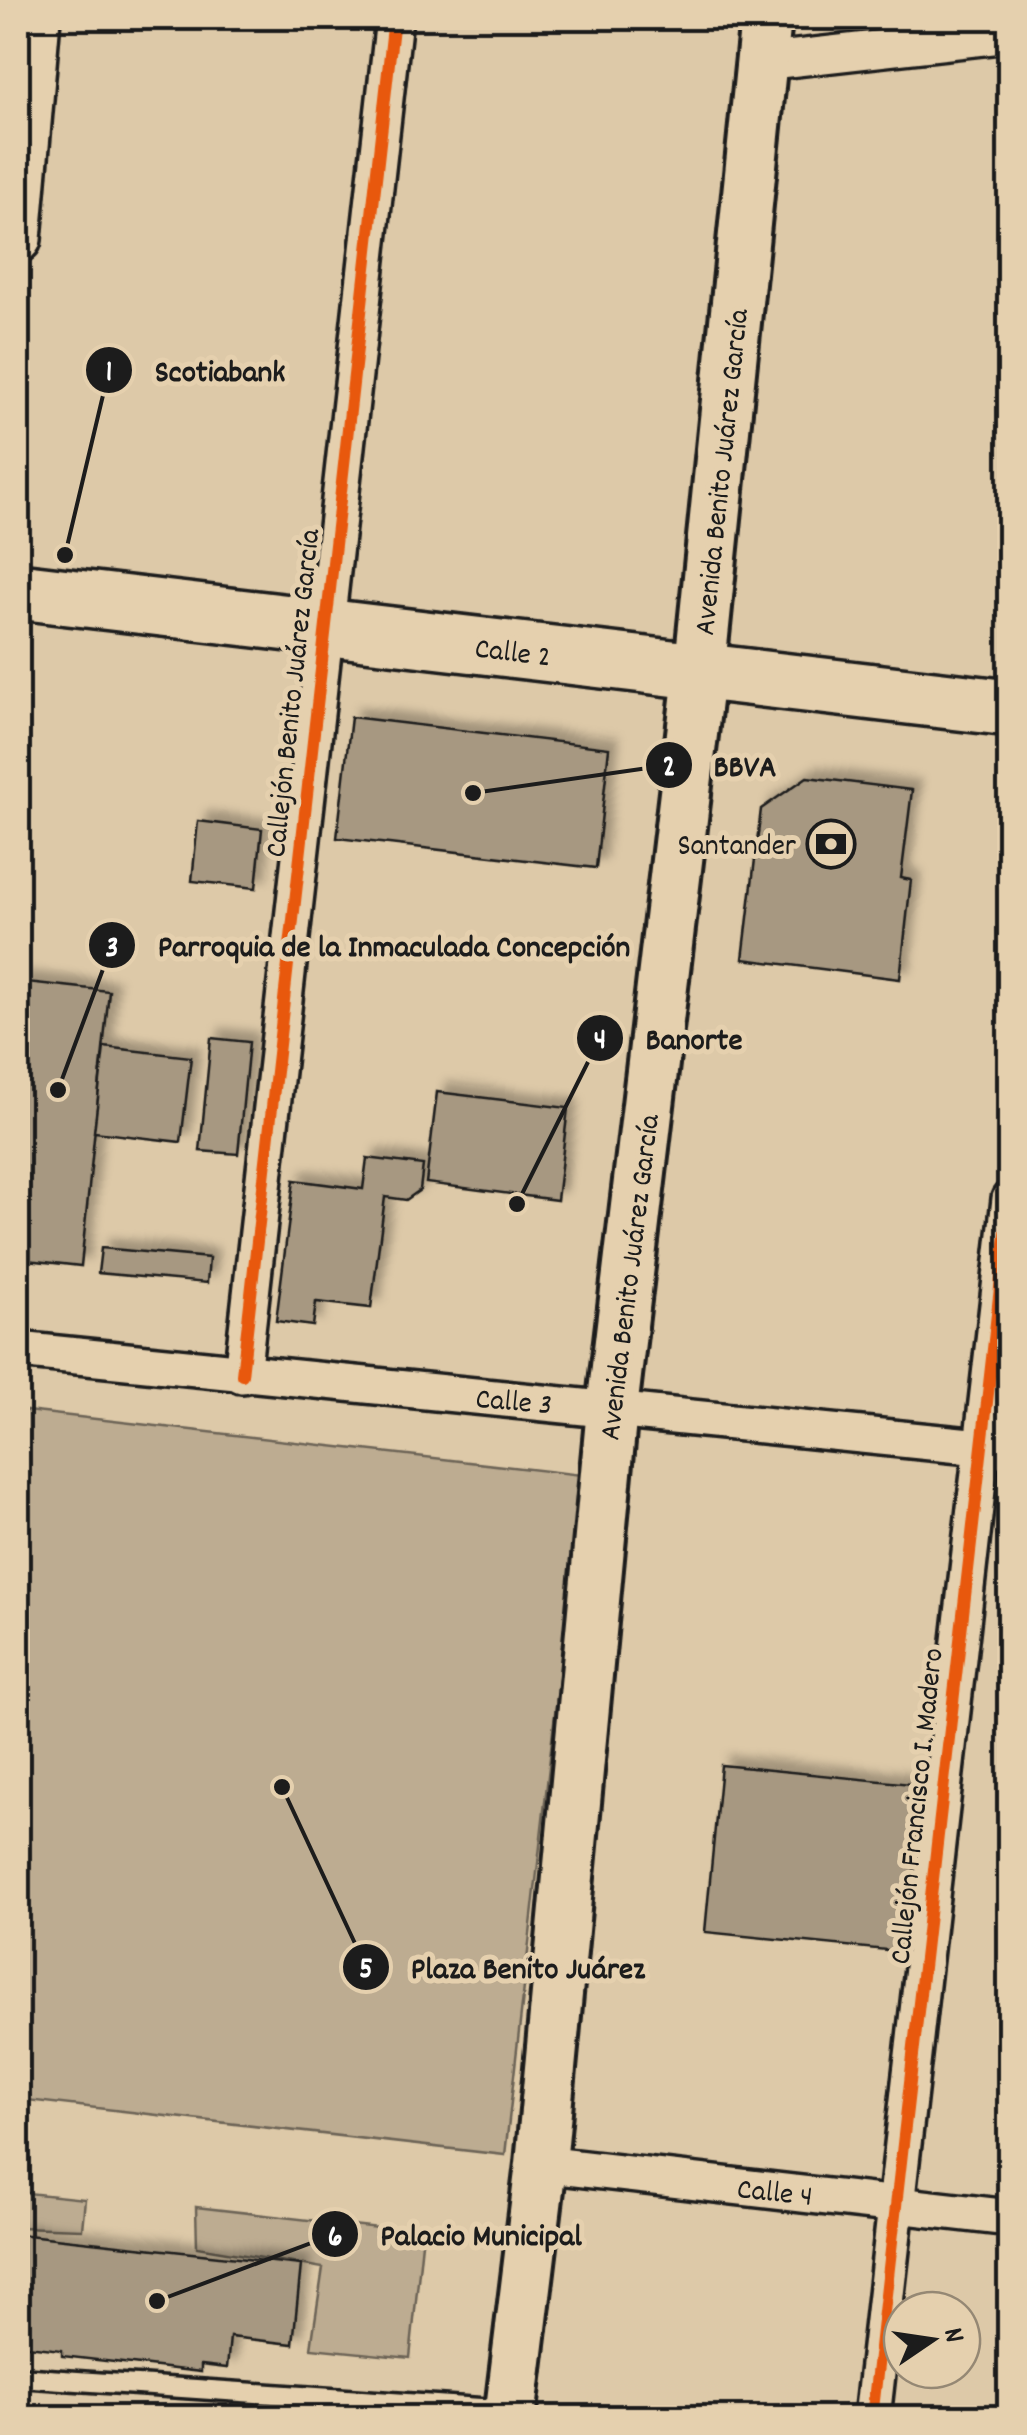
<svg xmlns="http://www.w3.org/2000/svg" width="1027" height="2435" font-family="Dekko,sans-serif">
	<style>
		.green { fill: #bdac91; stroke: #6c6456; stroke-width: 2.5 }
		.building { fill: #a79881; stroke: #1c1c1c; stroke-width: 2.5; filter: url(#shadow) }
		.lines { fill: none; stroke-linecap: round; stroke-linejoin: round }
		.service-casing { stroke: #1c1c1c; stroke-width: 25 }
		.minor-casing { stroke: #1c1c1c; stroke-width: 42 }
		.tertiary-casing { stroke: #1c1c1c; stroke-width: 52 }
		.secondary-casing { stroke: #1c1c1c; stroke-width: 58 }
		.primary-casing { stroke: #1c1c1c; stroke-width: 62 }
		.service { stroke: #e5d0ae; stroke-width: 18 }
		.minor { stroke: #e5d0ae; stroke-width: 35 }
		.tertiary { stroke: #e5d0ae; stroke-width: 45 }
		.secondary { stroke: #e5d0ae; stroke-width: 50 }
		.primary { stroke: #e5d0ae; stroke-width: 55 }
		.cycleway-casing { stroke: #e5d0ae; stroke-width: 19 }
		.cycleway { stroke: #e8590c; stroke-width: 12 }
		.labels { text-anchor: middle; stroke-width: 10; stroke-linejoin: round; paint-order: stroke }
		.street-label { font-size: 30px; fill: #1c1c1c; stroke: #e5d0ae }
		.poi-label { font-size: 30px; fill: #1c1c1c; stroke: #e5d0ae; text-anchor: end }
		.leader { fill: none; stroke: #1c1c1c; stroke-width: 4 }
		.callout-dot { fill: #1c1c1c; stroke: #e5d0ae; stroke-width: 4 }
		.mark-label { font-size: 30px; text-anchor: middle; font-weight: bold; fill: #fff }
		.callout-label { font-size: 32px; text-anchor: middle; font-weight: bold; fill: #1c1c1c; stroke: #e5d0ae; stroke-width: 10; stroke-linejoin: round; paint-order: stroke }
	</style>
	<defs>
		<filter id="shadow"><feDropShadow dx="9" dy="-9" stdDeviation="5" flood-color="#0004"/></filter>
	</defs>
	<rect width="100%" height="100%" fill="#ddc9a8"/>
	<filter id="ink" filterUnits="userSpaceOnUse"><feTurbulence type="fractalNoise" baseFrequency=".01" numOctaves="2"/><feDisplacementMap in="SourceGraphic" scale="20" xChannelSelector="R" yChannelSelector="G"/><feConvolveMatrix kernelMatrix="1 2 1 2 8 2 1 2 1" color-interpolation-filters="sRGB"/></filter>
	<g filter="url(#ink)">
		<!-- green -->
		<g class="green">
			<polygon points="18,1410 582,1475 505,2155 18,2099"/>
			<polygon points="18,2192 85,2199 82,2229 18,2227"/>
			<polygon points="196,2207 423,2233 410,2358 311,2348 323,2268 197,2247"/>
		</g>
		<!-- building -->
		<g class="building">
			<polygon points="351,717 609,748 596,868 337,838"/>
			<polygon points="807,777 912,790 901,878 911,880 900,979 743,959 761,809"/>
			<polygon points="198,821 262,829 256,888 192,881"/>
			<polygon points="18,981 109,991 81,1266 18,1259"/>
			<polygon points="211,1038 249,1042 238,1154 200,1151"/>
			<polygon points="104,1047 191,1057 181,1142 94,1132"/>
			<polygon points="437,1092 568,1108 557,1200 426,1183"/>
			<polygon points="367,1158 423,1165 420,1190 406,1200 385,1197 371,1308 316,1302 313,1326 276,1321 294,1180 363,1189"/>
			<polygon points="101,1248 209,1258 207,1283 98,1273"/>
			<polygon points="721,1765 922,1785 906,1952 705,1932"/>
			<polygon points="18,2234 301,2265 293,2344 230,2337 227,2368 201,2365 201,2372 62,2356 62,2350 18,2345"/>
		</g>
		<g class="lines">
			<!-- service casing -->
			<g class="service-casing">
				<polyline id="service" points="18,2377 510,2410"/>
			</g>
			<!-- minor casing -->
			<g class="minor-casing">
				<g id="minor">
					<polyline points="761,62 1010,34"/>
					<polyline points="18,1350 1010,1450"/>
					<polyline points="242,1375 394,18"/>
					<polyline points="541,2164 1010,2218"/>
					<polyline points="872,2418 1010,1199"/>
				</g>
			</g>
			<!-- tertiary casing -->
			<g class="tertiary-casing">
				<polyline id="tertiary" points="18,239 37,18"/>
			</g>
			<!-- secondary casing -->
			<g class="secondary-casing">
				<polyline id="secondary" points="510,2418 541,2164 612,1409 699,675 766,18"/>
			</g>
			<!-- primary casing -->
			<g class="primary-casing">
				<polyline id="primary" points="18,591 1010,708"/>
			</g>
			<!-- service -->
			<use href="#service" class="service"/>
			<!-- minor -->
			<use href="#minor" class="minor"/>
			<!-- tertiary -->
			<use href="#tertiary" class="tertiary"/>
			<!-- secondary -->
			<use href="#secondary" class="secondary"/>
			<!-- primary -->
			<use href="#primary" class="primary"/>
			<!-- cycleway casing -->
			<g class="cycleway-casing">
				<g id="cycleway">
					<polyline points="242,1375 394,18"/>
					<polyline points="872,2418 1010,1199"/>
				</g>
			</g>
			<!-- cycleway -->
			<use href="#cycleway" class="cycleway"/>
		</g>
	</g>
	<!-- icons -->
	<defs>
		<g id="bank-ring" transform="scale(2.5)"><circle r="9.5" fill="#e5d0ae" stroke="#1c1c1c" stroke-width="1.5"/><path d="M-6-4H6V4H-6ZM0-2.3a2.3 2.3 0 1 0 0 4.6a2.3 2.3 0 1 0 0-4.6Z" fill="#1c1c1c"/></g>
	</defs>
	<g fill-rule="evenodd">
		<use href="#bank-ring" x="831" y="844"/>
	</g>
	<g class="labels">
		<!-- street labels -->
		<g class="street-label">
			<text transform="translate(720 472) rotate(-84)" y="10">Avenida Benito Juárez García</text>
			<text transform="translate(513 651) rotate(7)" y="10">Calle 2</text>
			<text transform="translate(291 693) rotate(-84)" y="10">Callejón Benito Juárez García</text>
			<text transform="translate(628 1277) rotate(-83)" y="10">Avenida Benito Juárez García</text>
			<text transform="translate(514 1400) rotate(5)" y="10">Calle 3</text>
			<text transform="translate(915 1806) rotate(-84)" y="10">Callejón Francisco I. Madero</text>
			<text transform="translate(775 2191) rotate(6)" y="10">Calle 4</text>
		</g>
		<!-- poi labels -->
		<g class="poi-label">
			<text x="796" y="854">Santander</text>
		</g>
	</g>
	<!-- callouts -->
	<path class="leader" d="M65 555L109 370M473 793L669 765M58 1090L112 945M517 1204L600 1038M282 1787L366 1967M157 2301L335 2234"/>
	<g class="callout-dot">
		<circle cx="65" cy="555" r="10"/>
		<circle cx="473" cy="793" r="10"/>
		<circle cx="58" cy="1090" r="10"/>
		<circle cx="517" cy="1204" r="10"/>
		<circle cx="282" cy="1787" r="10"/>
		<circle cx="157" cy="2301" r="10"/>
		<circle cx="109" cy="370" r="25"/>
		<circle cx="669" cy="765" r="25"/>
		<circle cx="112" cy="945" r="25"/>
		<circle cx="600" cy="1038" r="25"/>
		<circle cx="366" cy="1967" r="25"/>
		<circle cx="335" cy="2234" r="25"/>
	</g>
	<g class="mark-label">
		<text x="109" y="380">1</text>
		<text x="669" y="775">2</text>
		<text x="112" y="956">3</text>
		<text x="600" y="1048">4</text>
		<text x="366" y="1977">5</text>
		<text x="335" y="2245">6</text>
	</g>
	<g class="callout-label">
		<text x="220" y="381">Scotiabank</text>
		<text x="745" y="776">BBVA</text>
		<text x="394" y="956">Parroquia de la Inmaculada Concepción</text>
		<text x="694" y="1049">Banorte</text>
		<text x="528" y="1978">Plaza Benito Juárez</text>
		<text x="481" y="2245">Palacio Municipal</text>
	</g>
	<!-- margin -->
	<rect width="1027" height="2435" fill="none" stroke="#e5d0ae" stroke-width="60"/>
	<rect x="30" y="30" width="967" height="2375" fill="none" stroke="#1c1c1c" stroke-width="4" filter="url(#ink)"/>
	<!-- north arrow -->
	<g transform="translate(932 2340) rotate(77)"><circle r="48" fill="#e5d0ae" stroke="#958874" stroke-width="2.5"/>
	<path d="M0-8L18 38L0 25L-18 38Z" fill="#1c1c1c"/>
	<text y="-15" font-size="28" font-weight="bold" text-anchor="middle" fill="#1c1c1c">N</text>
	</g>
</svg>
